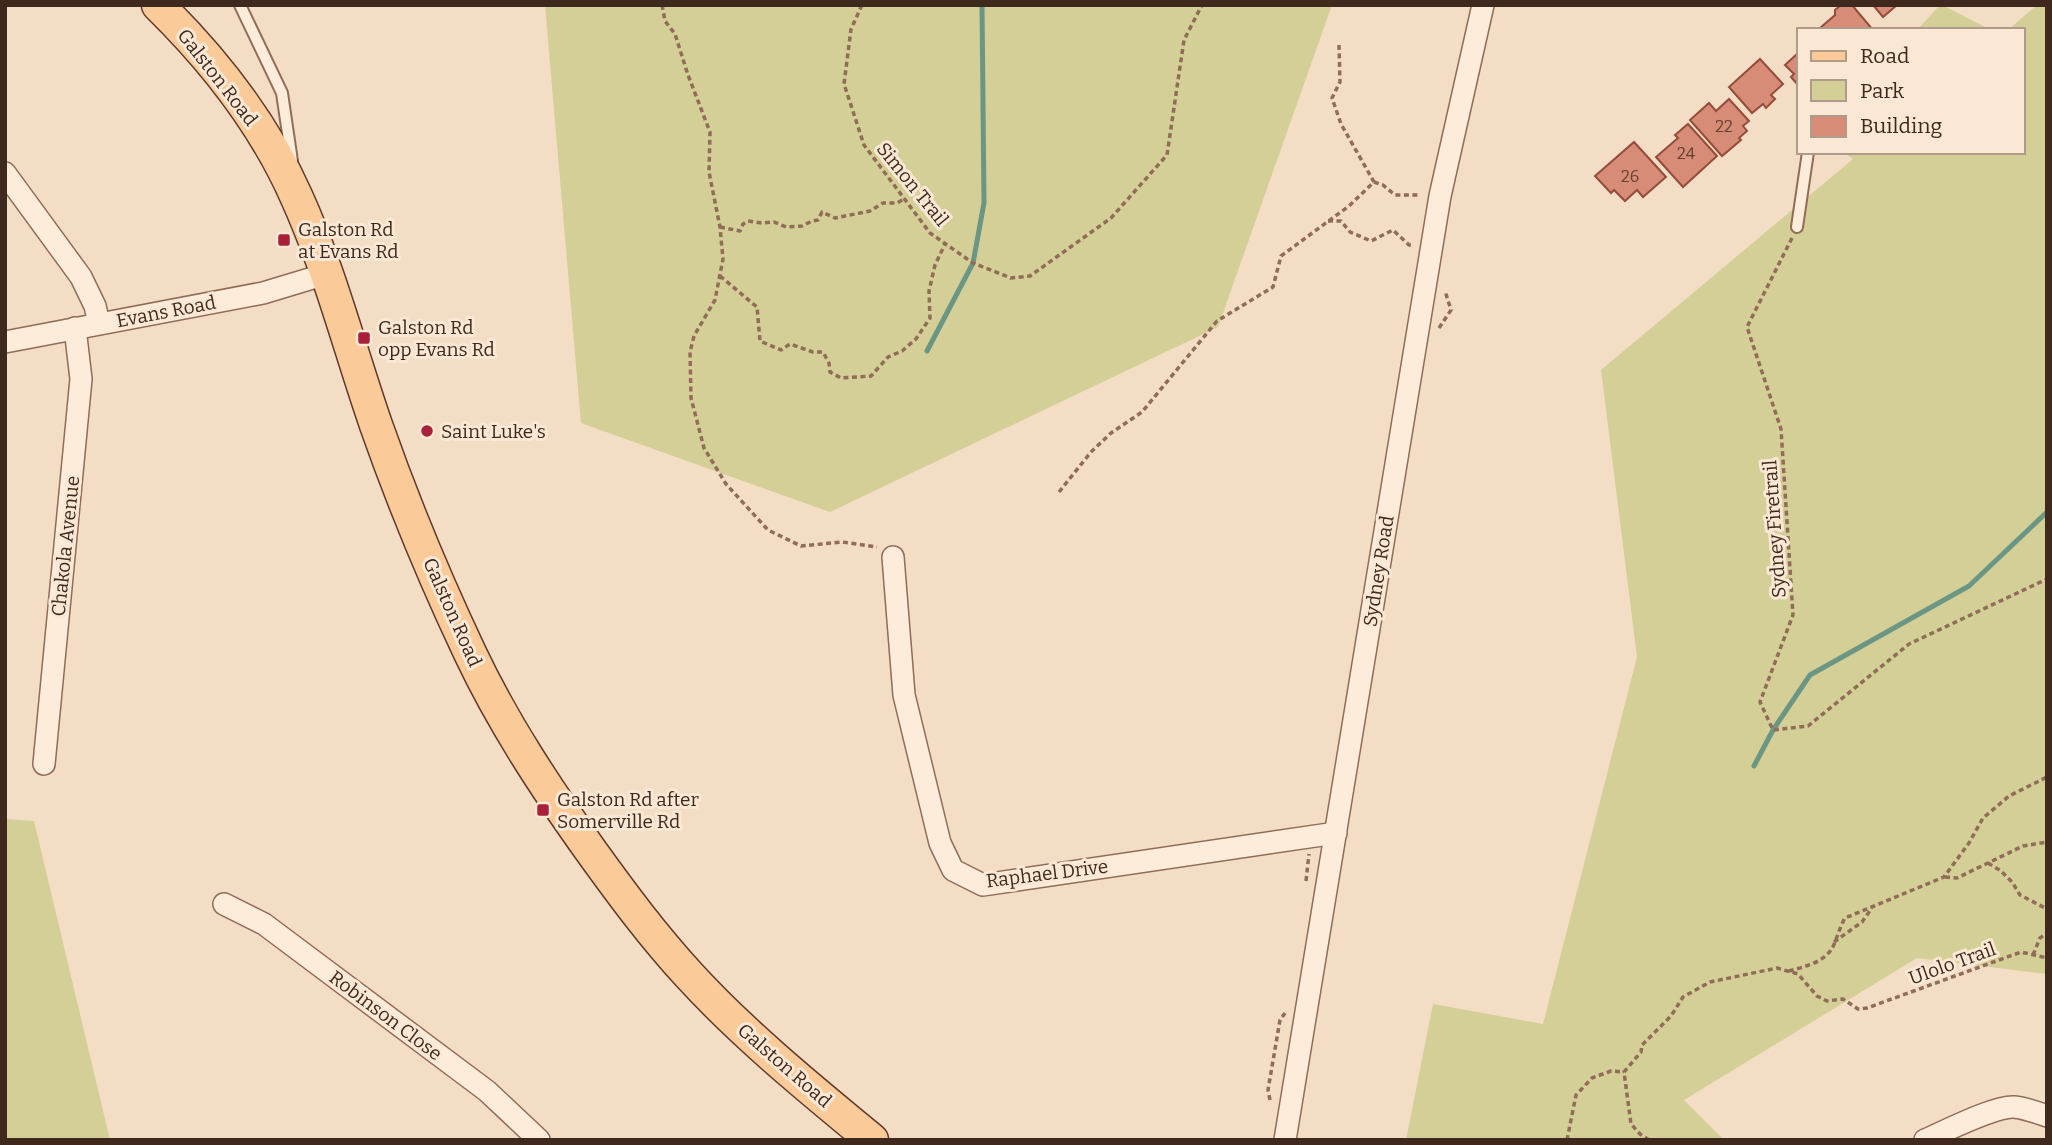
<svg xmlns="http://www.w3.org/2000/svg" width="2052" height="1145" font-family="Bitter,serif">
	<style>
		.green { fill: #d3cf96 }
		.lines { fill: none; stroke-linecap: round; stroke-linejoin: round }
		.stream { stroke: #6c9684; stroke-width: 5 }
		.building { fill: #d68c76; stroke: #934d3a; stroke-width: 2 }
		.service-casing { stroke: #916c58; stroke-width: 14 }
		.minor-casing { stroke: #916c58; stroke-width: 24 }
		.primary-casing { stroke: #5f3a2c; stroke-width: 35 }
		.path { stroke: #916c58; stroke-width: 3.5; stroke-dasharray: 5 3.5; stroke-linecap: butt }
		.service { stroke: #fdecd9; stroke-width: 10 }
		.minor { stroke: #fdecd9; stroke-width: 21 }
		.primary { stroke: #faca99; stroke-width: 32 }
		.poi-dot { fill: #a8203a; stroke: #fae8d5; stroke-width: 2.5 }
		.labels { text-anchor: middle; stroke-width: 6; stroke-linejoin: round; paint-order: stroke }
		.number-label { font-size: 16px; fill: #654133 }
		.street-label { font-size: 19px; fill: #3f281d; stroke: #fae8d5 }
		.poi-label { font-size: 19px; fill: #3f281d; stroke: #fae8d5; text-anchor: start }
	</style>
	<rect width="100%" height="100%" fill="#f3ddc4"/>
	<!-- green -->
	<g class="green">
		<polygon points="545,5 1332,5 1218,327 830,512 581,423"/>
		<polygon points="1940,5 1942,5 1991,30 1917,30"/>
		<polygon points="2037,5 2047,5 2047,974 1917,958 1684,1100 1724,1140 1406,1140 1433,1004 1543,1024 1637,657 1601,370 1853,159 1843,152 2022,152 2022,30 2008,30"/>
		<polygon points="5,819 34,821 110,1140 5,1140"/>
	</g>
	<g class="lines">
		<!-- stream -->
		<g class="stream">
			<polyline points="927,351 973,263 984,203 982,5"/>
			<polyline points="1754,766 1773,730 1810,675 1969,586 2047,512"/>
		</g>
	</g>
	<!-- building -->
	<g class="building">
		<polygon points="1841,5 1852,5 1873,30 1822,30 1820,28 1835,15 1835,10"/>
		<polygon points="1873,5 1897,5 1883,17"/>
		<polygon points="1798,53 1798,85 1791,77 1794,74 1785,65"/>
		<polygon points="1760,59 1783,84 1771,95 1775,99 1766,108 1763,104 1752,113 1729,87"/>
		<polygon points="1729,99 1749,121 1743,126 1747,131 1739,138 1741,140 1722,156 1690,120 1709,103 1716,111"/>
		<polygon points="1688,124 1717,156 1683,187 1656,157 1678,138 1675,135"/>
		<polygon points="1634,142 1666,177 1643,197 1637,190 1625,201 1614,190 1611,193 1595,176"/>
	</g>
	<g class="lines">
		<!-- service casing -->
		<g class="service-casing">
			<g id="service">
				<polyline points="240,5 282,93 292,161"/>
				<polyline points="1797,227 1808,152"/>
			</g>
		</g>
		<!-- minor casing -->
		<g class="minor-casing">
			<g id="minor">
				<polyline points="5,173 81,277 95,306 99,323"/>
				<polyline points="5,342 263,293 326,274"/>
				<polyline points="893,557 904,695 940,843 953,870 983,885 1336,833"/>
				<polyline points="44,764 81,379 75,328"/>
				<polyline points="224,904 264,924 487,1091 539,1140"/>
				<polyline points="1285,1140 1440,196 1483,5"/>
				<path d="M 1925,1140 C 1946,1131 1994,1106 2014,1107 C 2025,1108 2036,1112 2047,1116"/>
			</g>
		</g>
		<!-- primary casing -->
		<g class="primary-casing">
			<path id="primary" d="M 158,5 C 215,61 265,125 297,198 C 330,271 350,350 376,425 C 403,502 435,579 470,653 C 503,723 546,788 591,851 C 622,894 653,936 689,975 C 744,1035 809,1088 872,1140"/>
		</g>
		<!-- path -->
		<g class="path">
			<polyline points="662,5 665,21 675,34 688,75 710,132 709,172 720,227 723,259 715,300 694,336 690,352 691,398 704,448 726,484 768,530 801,546 842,542 877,547"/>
			<polyline points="862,5 851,29 844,84 864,145 930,233 973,263 1011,278 1030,276 1111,218 1167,155 1184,40 1202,5"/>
			<polyline points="1374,182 1383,185 1395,195 1420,195"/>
			<polyline points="1328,221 1341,221 1350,232 1371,241 1393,230 1409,245 1413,245"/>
			<polyline points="720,227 740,231 743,224 748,221 762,223 774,222 786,227 802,226 812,221 818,220 822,212 835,218 870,211 883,203 897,203 904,199"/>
			<polyline points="1792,238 1747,327 1781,429 1793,615 1760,702 1773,730 1808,726 1909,644 2047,579"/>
			<polyline points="720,276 757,307 760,341 781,350 790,344 813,352 823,352 829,363 830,372 841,378 871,376 888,357 902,351 916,339 930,318 929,291 935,265 945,244"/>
			<polyline points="1439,328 1451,310 1445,291"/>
			<polyline points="1059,492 1091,452 1111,433 1142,412 1217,321 1273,287 1281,256 1349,206 1374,182 1341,124 1332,98 1340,82 1339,45"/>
			<polyline points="1988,863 2001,871 2012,882 2020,895 2047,909"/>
			<polyline points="1945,877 1957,878 2023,846 2047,842"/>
			<polyline points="1306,881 1309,854"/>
			<polyline points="1834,942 1862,922 1872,908"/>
			<polyline points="2033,955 2040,938 2047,933"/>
			<path d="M 1789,971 C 1803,967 1822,963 1831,950 C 1836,943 1839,928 1845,918 L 1944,877 L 1969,843 L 1983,818 L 2009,796 L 2047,777"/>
			<polyline points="1270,1100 1268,1090 1280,1020 1285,1013"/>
			<polyline points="1567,1140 1576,1095 1592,1078 1611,1071 1624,1072"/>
			<polyline points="1649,1140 1640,1134 1631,1124 1624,1072 1641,1052 1642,1045 1671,1016 1683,997 1710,982 1777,968 1798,974 1817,996 1827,1001 1843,999 1858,1009 1867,1008 2021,952 2047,958"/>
		</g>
		<!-- service -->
		<use href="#service" class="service"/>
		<!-- minor -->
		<use href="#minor" class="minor"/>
		<!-- primary -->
		<use href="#primary" class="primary"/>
	</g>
	<!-- markers -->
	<g class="poi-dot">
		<rect x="277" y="233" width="14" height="14" rx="3.5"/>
		<rect x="357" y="331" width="14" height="14" rx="3.5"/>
		<circle cx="427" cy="431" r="7"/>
		<rect x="536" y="803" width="14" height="14" rx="3.5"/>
	</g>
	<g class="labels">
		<!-- number labels -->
		<g class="number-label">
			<text x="1724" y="132">22</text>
			<text x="1686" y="159">24</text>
			<text x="1630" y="182">26</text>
		</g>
		<!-- street labels -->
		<g class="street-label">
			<text transform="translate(218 77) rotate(52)" y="7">Galston Road</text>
			<text transform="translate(913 184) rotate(51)" y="7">Simon Trail</text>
			<text transform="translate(166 311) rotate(-11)" y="7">Evans Road</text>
			<text transform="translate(1774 529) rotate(-94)" y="7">Sydney Firetrail</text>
			<text transform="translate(65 546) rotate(-84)" y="7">Chakola Avenue</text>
			<text transform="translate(1378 571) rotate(-81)" y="7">Sydney Road</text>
			<text transform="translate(453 612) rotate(66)" y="7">Galston Road</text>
			<text transform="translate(1047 873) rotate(-7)" y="7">Raphael Drive</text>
			<text transform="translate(1952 963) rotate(-20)" y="7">Ulolo Trail</text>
			<text transform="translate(386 1015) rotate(37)" y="7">Robinson Close</text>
			<text transform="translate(785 1065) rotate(41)" y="7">Galston Road</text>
		</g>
		<!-- poi labels -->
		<g class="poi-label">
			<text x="298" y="236">Galston Rd<tspan x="298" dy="22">at Evans Rd</tspan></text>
			<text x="378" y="334">Galston Rd<tspan x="378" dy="22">opp Evans Rd</tspan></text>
			<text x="441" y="438">Saint Luke's</text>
			<text x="557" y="806">Galston Rd after<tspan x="557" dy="22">Somerville Rd</tspan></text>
		</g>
	</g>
	<!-- border -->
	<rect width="2052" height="1145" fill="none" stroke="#3f281d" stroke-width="14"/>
	<!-- legend -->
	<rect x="1797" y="28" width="228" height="126" fill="#fae8d5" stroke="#af9b8b" stroke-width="2"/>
	<rect x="1811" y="51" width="35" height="10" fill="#faca99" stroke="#af9b8b" stroke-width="2"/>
	<text x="1860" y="63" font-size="21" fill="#3f281d">Road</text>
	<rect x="1811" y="80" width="35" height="21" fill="#d3cf96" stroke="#af9b8b" stroke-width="2"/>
	<text x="1860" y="98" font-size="21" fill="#3f281d">Park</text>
	<rect x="1811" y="116" width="35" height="21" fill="#d68c76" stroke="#af9b8b" stroke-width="2"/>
	<text x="1860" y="133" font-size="21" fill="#3f281d">Building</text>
</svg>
